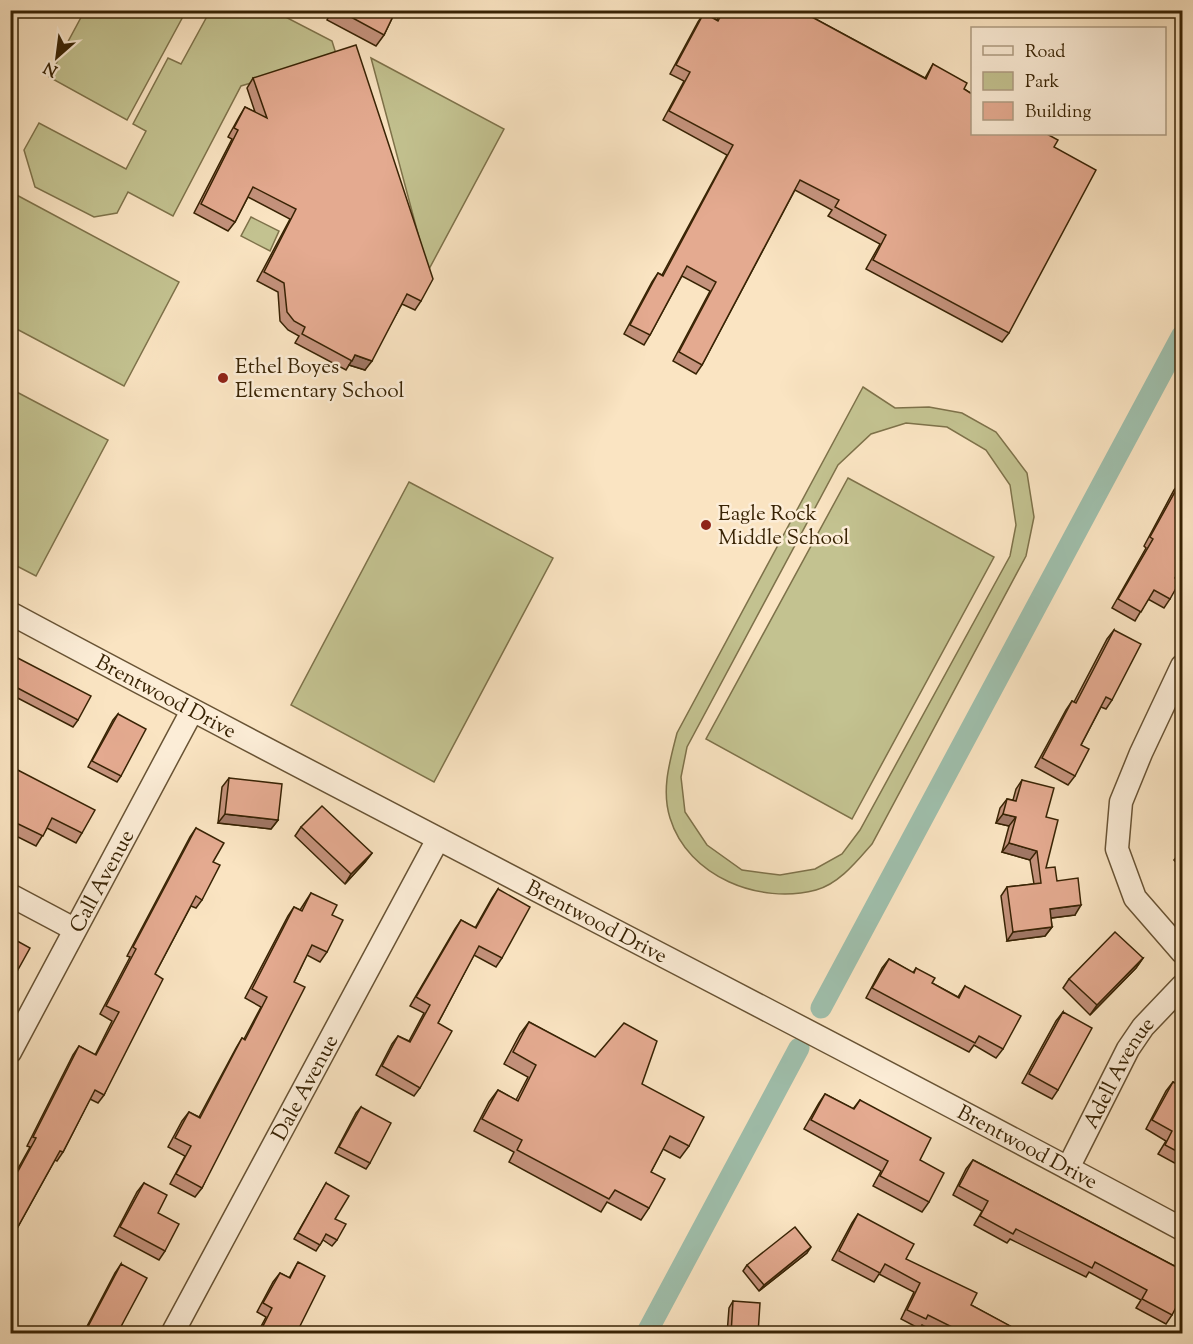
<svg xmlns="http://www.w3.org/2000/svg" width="1193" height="1344" font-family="'Sorts Mill Goudy',serif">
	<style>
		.green { fill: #c3c290; stroke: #7e724a; stroke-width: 1.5; fill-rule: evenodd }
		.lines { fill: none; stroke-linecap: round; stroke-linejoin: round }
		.canal { stroke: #9fbfac; stroke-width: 21 }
		.street-casing { stroke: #685334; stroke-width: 25 }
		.street { stroke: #fcedd7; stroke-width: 22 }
		.wall { fill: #c4927c; stroke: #382304; stroke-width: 1.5 }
		.shaded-wall { fill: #a07765; stroke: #382304; stroke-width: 1.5 }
		.building { fill: #e4aa90; stroke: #382304; stroke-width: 1.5 }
		.poi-dot { fill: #8f2418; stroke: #fcedd7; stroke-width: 2 }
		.labels { text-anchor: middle; stroke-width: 5; stroke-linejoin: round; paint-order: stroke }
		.poi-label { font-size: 21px; fill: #382304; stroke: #fcedd7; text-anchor: start }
		.street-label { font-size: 21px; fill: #382304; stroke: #fcedd7 }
	</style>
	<rect width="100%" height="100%" fill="#fae4c2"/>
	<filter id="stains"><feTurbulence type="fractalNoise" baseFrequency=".00333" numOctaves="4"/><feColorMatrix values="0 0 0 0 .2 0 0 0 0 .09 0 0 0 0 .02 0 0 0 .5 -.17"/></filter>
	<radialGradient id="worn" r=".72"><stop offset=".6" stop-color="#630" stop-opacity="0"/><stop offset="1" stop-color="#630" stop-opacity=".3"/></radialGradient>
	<!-- green -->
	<g class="green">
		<polygon points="85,10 186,11 127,120 49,77"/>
		<polygon points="210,11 274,11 332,41 337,57 241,86 173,216 128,192 117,213 94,217 35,187 24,150 39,123 126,169 146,131 133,124 168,58 181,64"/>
		<polygon points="371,58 504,129 428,271"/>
		<polygon points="11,192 179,282 124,386 11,326"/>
		<polygon points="251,217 279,231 270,251 241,236"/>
		<path d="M 863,387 L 895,408 L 929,407 L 962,413 L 996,432 L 1027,473 L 1034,517 L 1026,556 L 872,844 C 857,861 839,884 816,890 C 760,905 688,877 670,818 C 661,789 670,761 677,733 ZM 906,423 L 947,427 L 986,450 L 1010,485 L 1016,525 L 1010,556 L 860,830 L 842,854 L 815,869 L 780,875 L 742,870 L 707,845 L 685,812 L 681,777 L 687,747 L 838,465 L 871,434 Z"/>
		<polygon points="11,389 108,440 36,576 11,563"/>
		<polygon points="848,478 994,557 852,819 706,739"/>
		<polygon points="409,482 553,558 434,782 291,705"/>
	</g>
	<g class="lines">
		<!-- canal -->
		<g class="canal">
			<polyline points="821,1008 1182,335"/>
			<polyline points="646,1334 799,1048"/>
		</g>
		<!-- street casing -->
		<g class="street-casing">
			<g id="street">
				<path id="s1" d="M 10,613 C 399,822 794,1020 1182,1229"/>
				<polyline points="1182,666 1141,753 1121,802 1117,849 1135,898 1182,952"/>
				<polyline points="10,895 74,929"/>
				<path id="s2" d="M 10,1052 L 192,711"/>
				<path id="s3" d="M 1068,1168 L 1128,1049 L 1143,1027 L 1182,986"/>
				<path id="s4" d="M 172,1334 L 438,839"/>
			</g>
		</g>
		<!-- street -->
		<use href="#street" class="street"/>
	</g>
	<!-- wall -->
	<g class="wall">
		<polygon points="332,10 396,10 384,35 376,46 327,20"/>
		<polygon points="722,10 799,10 925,78 933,64 964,89 1054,147 1009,333 1002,342 866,269 880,244 828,216 832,210 795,190 702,365 696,374 673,361 710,291 682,276 650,335 644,345 624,334 652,282 658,273 662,275 727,155 663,120 684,81 670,74 698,22 704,13 717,20"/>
		<polygon points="253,78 421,301 415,310 402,304 365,370 349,365 346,370 295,343 299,336 288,330 280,321 278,292 257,281 290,219 248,197 235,222 228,231 194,213 232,139 228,137 239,117 245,107 255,112 247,88"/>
		<polygon points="1181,481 1175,578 1170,599 1164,608 1148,599 1135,621 1112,608 1146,548 1144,546 1174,490"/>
		<polygon points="1114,630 1112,700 1106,709 1101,707 1081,745 1075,776 1068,785 1035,767 1066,710 1072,701 1074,702 1107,639"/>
		<polygon points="10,654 78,720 73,727 10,694"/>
		<polygon points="118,714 121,776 117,782 88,767 113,720"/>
		<polygon points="10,766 82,833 76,843 47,828 36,846 10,833"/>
		<polygon points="229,778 278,820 271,829 218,823 222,787"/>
		<polygon points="1022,780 1046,817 1046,868 1057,881 1075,915 1051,918 1052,927 1045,936 1007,941 1001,896 1007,887 1034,884 1030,860 1002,852 1009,826 996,823 1000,808 1007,799 1013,800 1016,789"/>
		<polygon points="301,827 372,853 365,862 345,884 295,836"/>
		<polygon points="196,828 213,862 202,900 196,908 191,906 155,974 104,1095 98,1103 90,1099 63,1152 57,1161 55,1160 10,1241 10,1183 30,1147 27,1146 73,1055 79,1046 95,1055 112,1021 100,1014 130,957 127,956 190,837"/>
		<polygon points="1182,850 1182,870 1174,860"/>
		<polygon points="498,889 502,958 496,967 474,955 438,1023 420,1088 414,1096 376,1075 392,1044 398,1036 409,1041 424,1013 410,1006 455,929 461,920 475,928 492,898"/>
		<polygon points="311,893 332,915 327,952 320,962 307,955 294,982 202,1188 195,1197 170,1184 185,1156 168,1147 182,1121 189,1112 199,1117 236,1048 242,1038 244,1039 261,1007 245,998 288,916 294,907 300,910"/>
		<polygon points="1143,958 1136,968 1090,1015 1063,988 1069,979"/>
		<polygon points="889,959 913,973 916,968 932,983 958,997 965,986 1003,1049 996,1058 974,1045 969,1052 866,998 882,968"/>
		<polygon points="1063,1012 1058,1090 1052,1099 1022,1083 1056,1021"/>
		<polygon points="529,1022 642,1084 689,1146 680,1158 663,1149 651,1172 649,1208 641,1220 607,1202 601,1212 509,1162 514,1152 474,1131 489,1102 498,1090 516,1100 528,1077 504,1064 520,1034"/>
		<polygon points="1173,1082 1182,1087 1182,1162 1180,1166 1158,1154 1166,1141 1146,1129 1166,1091"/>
		<polygon points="825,1094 853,1109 860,1100 920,1160 929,1202 922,1212 873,1186 881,1171 804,1129 819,1103"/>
		<polygon points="361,1107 370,1163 366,1169 335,1153 356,1113"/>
		<polygon points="973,1160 1182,1270 1172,1315 1166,1324 1136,1308 1141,1300 1089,1272 1086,1277 1010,1239 1007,1243 974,1225 982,1211 953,1195 966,1169"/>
		<polygon points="144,1183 158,1213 165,1251 159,1260 114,1236 137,1192"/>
		<polygon points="326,1183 335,1219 337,1240 332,1246 323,1240 316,1251 294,1239"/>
		<polygon points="858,1214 906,1259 971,1305 1025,1334 940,1334 922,1325 920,1329 901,1319 914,1292 879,1274 874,1282 832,1260 852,1223"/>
		<polygon points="807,1253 759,1291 743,1271 747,1265"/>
		<polygon points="298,1262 296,1334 257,1334 266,1317 257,1312 273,1282 280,1273 289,1278"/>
		<polygon points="121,1264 117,1334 84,1332 115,1273"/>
		<polygon points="733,1301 758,1334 727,1334 729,1308"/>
	</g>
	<!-- shaded-wall -->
	<g class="shaded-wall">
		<polygon points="355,355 372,361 365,370 349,365"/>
		<polygon points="225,814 278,820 271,829 218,823"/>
		<polygon points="1003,814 1016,817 1009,826 996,823"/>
		<polygon points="1009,843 1037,851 1030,860 1002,852"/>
		<polygon points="372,853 365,862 345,884 351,874"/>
		<polygon points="1081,905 1075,915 1043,919 1050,909"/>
		<polygon points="1052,927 1045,936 1007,941 1013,932"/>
		<polygon points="1143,958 1136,968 1090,1015 1097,1005"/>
		<polygon points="811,1247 807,1253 759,1291 764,1285"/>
	</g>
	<!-- building -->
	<g class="building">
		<polygon points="10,10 17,10 10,22"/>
		<polygon points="338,10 396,10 384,35"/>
		<polygon points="724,10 799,10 926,79 933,64 967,83 964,89 972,94 972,134 1047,134 1058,140 1054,147 1096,170 1009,333 873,260 886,235 835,207 839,200 800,180 702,365 679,352 716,282 687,266 650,335 630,325 658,273 663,276 733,145 669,111 690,72 676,65 704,13 718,21"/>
		<polygon points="356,45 433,279 421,301 407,294 372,361 355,355 352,361 302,334 305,327 294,321 287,312 284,283 264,272 296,209 253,187 235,222 201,204 238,130 234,128 245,107 267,118 253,78"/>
		<polygon points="1181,481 1182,483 1182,565 1175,578 1180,581 1170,599 1154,590 1141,612 1118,599 1153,539 1150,537"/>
		<polygon points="1114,630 1141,644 1112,700 1106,697 1081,745 1089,749 1075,776 1042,758 1072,701 1076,703"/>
		<polygon points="10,654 91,696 78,720 10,684"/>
		<polygon points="118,714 146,729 121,776 92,761"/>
		<polygon points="10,766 95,810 82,833 52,818 43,836 10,820"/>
		<polygon points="229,778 282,784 278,820 225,814"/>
		<polygon points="1022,780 1054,788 1046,817 1058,820 1046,868 1055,867 1057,881 1078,878 1081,905 1050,909 1052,927 1013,932 1007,887 1041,883 1037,851 1009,843 1016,817 1003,814 1007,799 1016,801"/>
		<polygon points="322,806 372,853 351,874 301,827"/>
		<polygon points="196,828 224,843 213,862 220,865 202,900 196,896 155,974 163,979 104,1095 95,1090 63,1152 60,1151 10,1241 10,1186 36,1138 33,1137 79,1046 96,1055 119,1012 106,1006 136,949 133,947"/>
		<polygon points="498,889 530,907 502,958 479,946 438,1023 452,1031 420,1088 382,1066 398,1036 410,1042 430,1005 416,997 461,920 476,928"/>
		<polygon points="311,893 337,905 332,915 343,920 327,952 312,945 294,982 305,987 202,1188 176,1174 191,1146 175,1138 189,1112 200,1118 242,1038 245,1040 267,997 252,989 294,907 302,911"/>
		<polygon points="1115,932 1143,958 1097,1005 1069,979"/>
		<polygon points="10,937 30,948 10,984"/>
		<polygon points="889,959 914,973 916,968 935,978 932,983 959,998 965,986 1021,1016 1003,1049 979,1036 975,1043 872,988"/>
		<polygon points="1063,1012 1092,1028 1058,1090 1029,1074"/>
		<polygon points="529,1022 595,1057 624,1023 657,1041 642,1084 704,1117 689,1146 670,1136 651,1172 665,1179 649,1208 615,1190 609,1199 517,1150 522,1140 482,1119 498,1090 518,1101 536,1065 513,1052"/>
		<polygon points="1173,1082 1182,1087 1182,1154 1165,1145 1172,1131 1152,1120"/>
		<polygon points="825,1094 854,1109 860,1100 931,1138 920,1160 944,1173 929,1202 880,1176 888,1161 811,1120"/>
		<polygon points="361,1107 391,1123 370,1163 339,1147"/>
		<polygon points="973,1160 1182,1270 1182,1296 1172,1315 1142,1299 1147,1290 1095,1262 1092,1268 1016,1229 1013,1234 980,1216 988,1201 959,1186"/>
		<polygon points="144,1183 167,1195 158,1213 179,1224 165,1251 120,1227"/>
		<polygon points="326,1183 349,1196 335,1219 346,1224 337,1240 326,1234 320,1245 298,1233"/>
		<polygon points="858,1214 914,1244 906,1259 977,1293 971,1305 1025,1334 966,1334 928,1315 926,1319 907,1310 920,1283 885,1264 880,1273 839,1251"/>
		<polygon points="795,1227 811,1247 764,1285 747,1265"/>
		<polygon points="298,1262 325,1276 296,1334 259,1334 272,1308 263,1303 280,1273 290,1278"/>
		<polygon points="121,1264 147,1278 117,1334 81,1334 82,1331 85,1332"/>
		<polygon points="733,1301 760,1303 758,1334 731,1334"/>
	</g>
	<!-- markers -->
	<g class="poi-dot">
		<circle cx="223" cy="378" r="6"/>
		<circle cx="706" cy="525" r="6"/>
	</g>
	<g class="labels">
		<!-- poi labels -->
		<g class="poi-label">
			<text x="235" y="373">Ethel Boyes<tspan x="235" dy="24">Elementary School</tspan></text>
			<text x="718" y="520">Eagle Rock<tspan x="718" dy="24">Middle School</tspan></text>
		</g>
		<!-- street labels -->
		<g class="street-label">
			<text dy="7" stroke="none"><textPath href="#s1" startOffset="177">Brentwood Drive</textPath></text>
			<text dy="7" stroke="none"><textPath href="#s2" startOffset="194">Call Avenue</textPath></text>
			<text dy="7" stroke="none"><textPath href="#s1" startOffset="663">Brentwood Drive</textPath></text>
			<text dy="7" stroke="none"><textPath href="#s3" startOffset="108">Adell Avenue</textPath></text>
			<text dy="7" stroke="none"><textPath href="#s4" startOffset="280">Dale Avenue</textPath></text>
			<text dy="7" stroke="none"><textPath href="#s1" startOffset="1149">Brentwood Drive</textPath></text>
		</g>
	</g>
	<!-- margin -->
	<rect width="1193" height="1344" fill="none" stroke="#fae4c2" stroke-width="36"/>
	<rect x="12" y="12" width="1169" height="1320" fill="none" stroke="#382304" stroke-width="3"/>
	<rect x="18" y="18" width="1157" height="1308" fill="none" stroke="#382304" stroke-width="1.5"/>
	<!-- legend -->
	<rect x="971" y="27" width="195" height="108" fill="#fcedd7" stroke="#ae9c83" stroke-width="1.5"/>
	<rect x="983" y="46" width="30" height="9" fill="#fcedd7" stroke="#ae9c83" stroke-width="1.5"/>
	<text x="1025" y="57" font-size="18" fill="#382304">Road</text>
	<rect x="983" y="72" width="30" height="18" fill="#c3c290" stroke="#ae9c83" stroke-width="1.5"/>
	<text x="1025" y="87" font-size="18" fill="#382304">Park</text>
	<rect x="983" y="102" width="30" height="18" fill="#e4aa90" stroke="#ae9c83" stroke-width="1.5"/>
	<text x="1025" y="117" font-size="18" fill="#382304">Building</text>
	<!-- north arrow -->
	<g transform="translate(57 57) rotate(208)" stroke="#fcedd7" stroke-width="4.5" paint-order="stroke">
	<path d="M0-4.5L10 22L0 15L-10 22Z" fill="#382304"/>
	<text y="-9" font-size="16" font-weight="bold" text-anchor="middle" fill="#382304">N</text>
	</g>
	<rect width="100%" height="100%" filter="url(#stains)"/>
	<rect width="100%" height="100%" fill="url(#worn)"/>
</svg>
